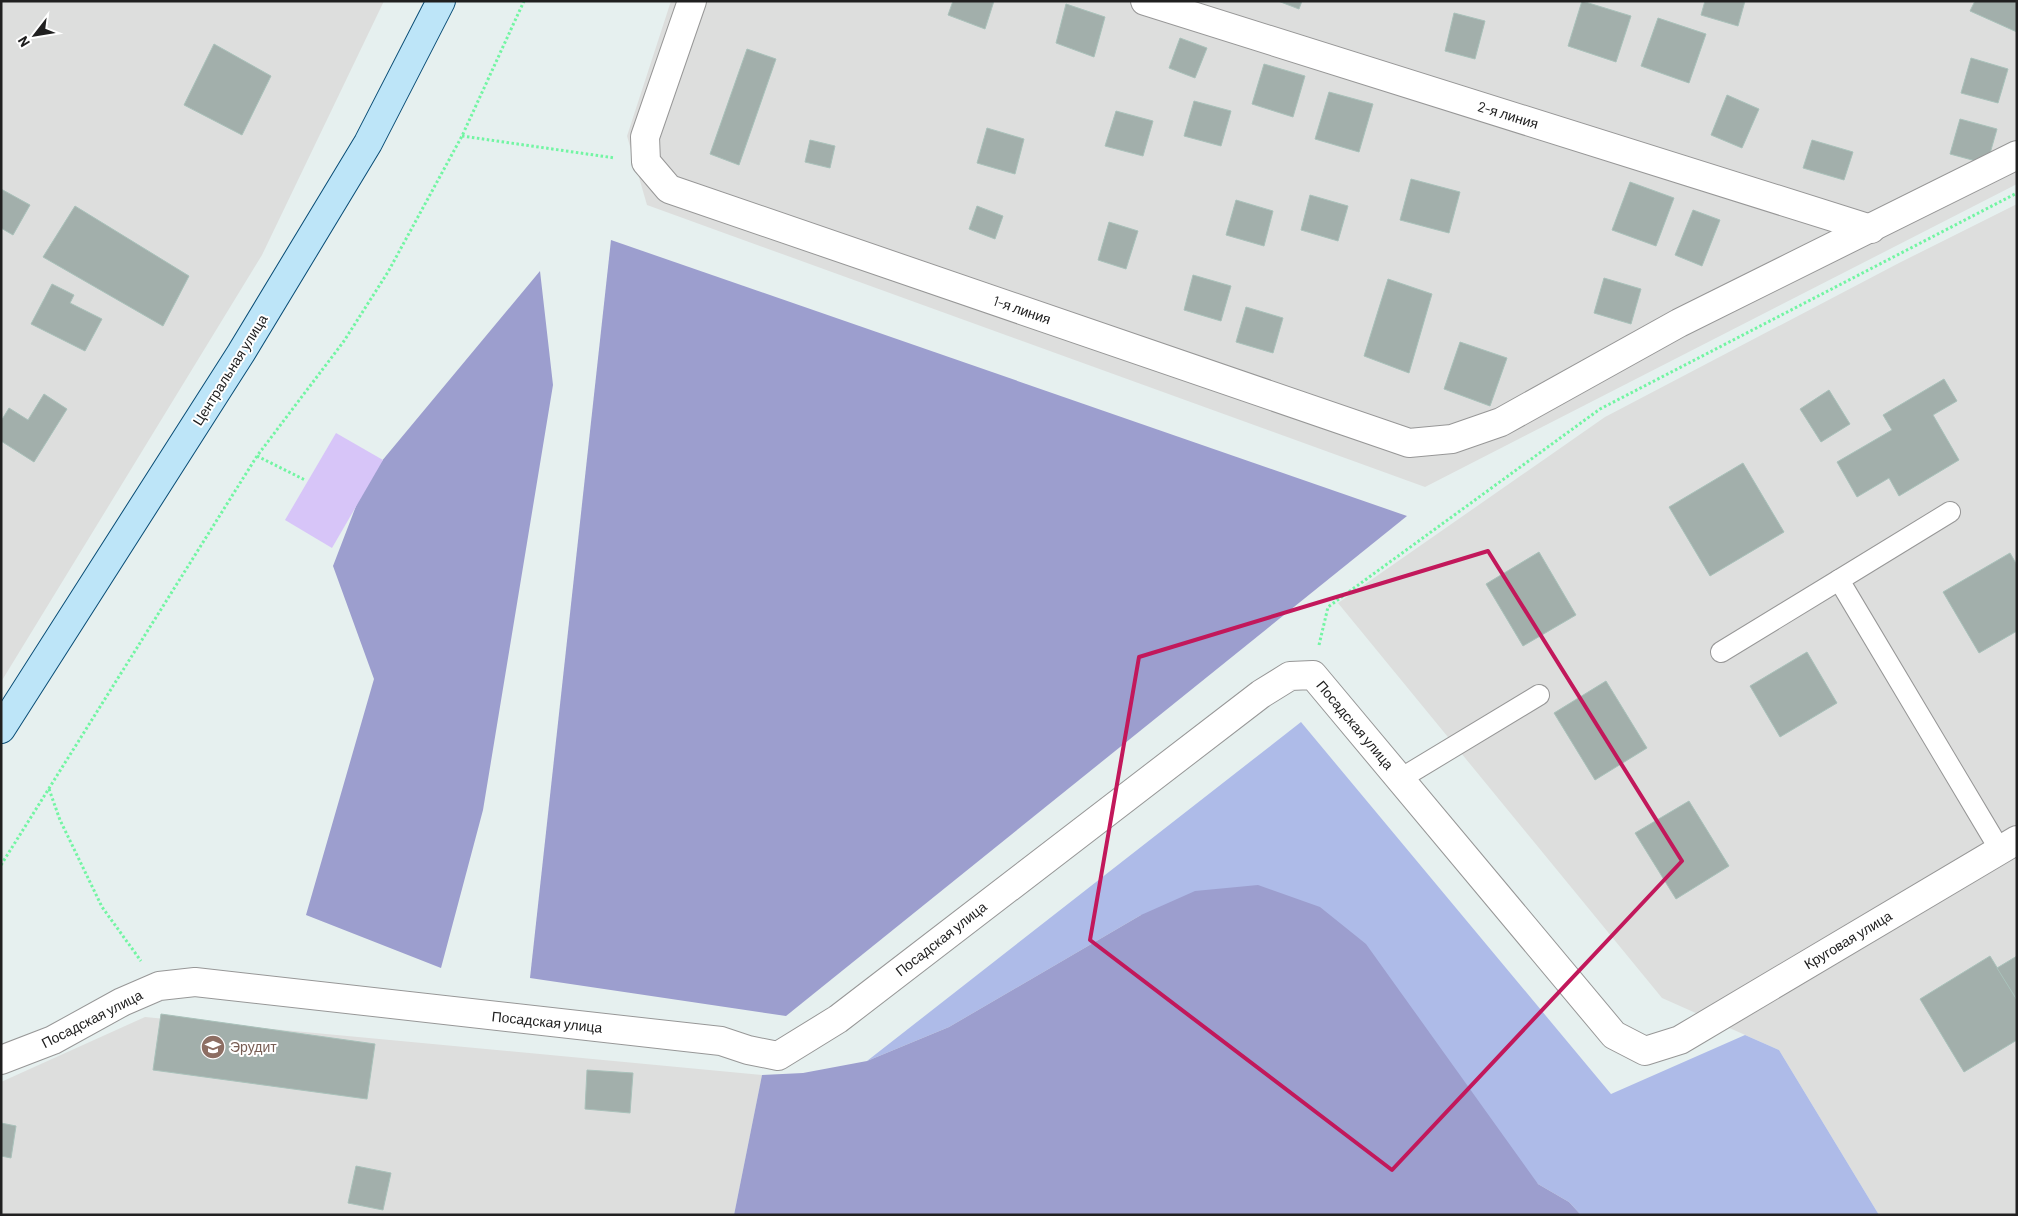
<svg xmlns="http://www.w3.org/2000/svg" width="2018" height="1216" font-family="Barlow,sans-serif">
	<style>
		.residential { fill: #dddedd }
		.grass { fill: #aebbe8 }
		.forest { fill: #9c9ece }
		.park { fill: #d7c5f8 }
		.building { fill: #a2afab; stroke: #a9c1ba }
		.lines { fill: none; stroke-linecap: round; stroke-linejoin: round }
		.lane-casing { stroke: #979797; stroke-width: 22 }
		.street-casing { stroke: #979797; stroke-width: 30 }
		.secondary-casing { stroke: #084c75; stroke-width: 30 }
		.path { stroke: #72f5a3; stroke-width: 3; stroke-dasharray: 2.5 2.5; stroke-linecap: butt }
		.lane { stroke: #fff; stroke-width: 20 }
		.street { stroke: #fff; stroke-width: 28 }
		.secondary { stroke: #bde5f8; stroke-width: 28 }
		.marked { fill: none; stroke: #c2185b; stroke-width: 4; stroke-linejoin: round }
		.labels { text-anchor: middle; stroke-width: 4; stroke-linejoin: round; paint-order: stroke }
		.street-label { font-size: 14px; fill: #202020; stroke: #fff }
		.education-label { font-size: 14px; fill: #785e54; stroke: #fff; text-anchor: start }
	</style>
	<rect width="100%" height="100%" fill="#e6f0ef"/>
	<!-- residential -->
	<g class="residential">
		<polygon points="1,1 384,1 262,255 1,682"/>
		<polygon points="671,1 2017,1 2017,184 1425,487 647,205 627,136"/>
		<polygon points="2017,204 2017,1215 1879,1215 1779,1050 1662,998 1338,603 1605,417 1899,263"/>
		<polygon points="145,1017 762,1075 734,1215 1,1215 1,1082"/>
	</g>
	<!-- grass -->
	<polygon class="grass" points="1301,722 1611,1094 1745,1035 1779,1050 1879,1215 1581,1215 1569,1202 1538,1184 1141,915 949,1027 867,1061"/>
	<!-- forest -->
	<g class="forest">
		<polygon points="611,240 1407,516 786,1016 530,978"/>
		<polygon points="540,271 553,385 483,810 441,968 306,915 374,679 333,566 366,480"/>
		<polygon points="1258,885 1320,907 1366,944 1538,1184 1569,1202 1581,1215 734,1215 762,1075 803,1073 867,1061 949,1027 1141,915 1195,891"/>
	</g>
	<!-- park -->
	<polygon class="park" points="336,433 383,460 332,548 285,520"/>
	<!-- building -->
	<g class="building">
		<polygon points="953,1 994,1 985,29 948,15"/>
		<polygon points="1278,1 1302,1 1299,9"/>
		<polygon points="1582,1 1631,16 1616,62 1568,46"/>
		<polygon points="1705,1 1745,1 1738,26 1701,15"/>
		<polygon points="1975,1 2017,1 2017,32 1970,11"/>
		<polygon points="1066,4 1105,17 1094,57 1056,43"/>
		<polygon points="1454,13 1485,21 1475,59 1445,51"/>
		<polygon points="1658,18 1706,34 1689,83 1641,66"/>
		<polygon points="1180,38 1207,48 1195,78 1169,68"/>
		<polygon points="214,44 271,76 242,135 184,105"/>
		<polygon points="747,49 776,59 739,165 710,154"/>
		<polygon points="1971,58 2008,69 1998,103 1961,93"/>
		<polygon points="1264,64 1305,76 1293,117 1252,104"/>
		<polygon points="1329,92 1373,104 1359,152 1315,139"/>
		<polygon points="1727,95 1759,109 1742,148 1711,135"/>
		<polygon points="1194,101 1231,111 1221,146 1184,136"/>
		<polygon points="1116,111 1153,121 1143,156 1105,146"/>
		<polygon points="1960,119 1997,129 1987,164 1950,154"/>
		<polygon points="987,128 1024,139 1015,174 977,163"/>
		<polygon points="810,140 835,146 830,168 805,162"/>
		<polygon points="1812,140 1853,152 1844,180 1803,168"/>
		<polygon points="1411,179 1460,192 1449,233 1400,220"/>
		<polygon points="1630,182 1674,198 1656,246 1612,230"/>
		<polygon points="1,189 30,205 13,235 1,228"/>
		<polygon points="1310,195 1348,206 1338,241 1301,230"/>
		<polygon points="1236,200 1273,211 1264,246 1226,235"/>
		<polygon points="75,206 189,276 163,326 43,257"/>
		<polygon points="977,206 1003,216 995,239 969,229"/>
		<polygon points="1693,210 1720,220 1702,266 1675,255"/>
		<polygon points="1109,222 1138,231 1126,269 1098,260"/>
		<polygon points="1193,275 1231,286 1221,321 1184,310"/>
		<polygon points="1604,278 1641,289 1631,324 1594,313"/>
		<polygon points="1388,279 1432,294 1409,373 1364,356"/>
		<polygon points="52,284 74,295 70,303 102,319 85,351 31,324"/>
		<polygon points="1246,307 1283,318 1273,353 1236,342"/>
		<polygon points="1460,342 1507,358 1490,406 1444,389"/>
		<polygon points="1944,379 1957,401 1933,415 1959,460 1899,496 1889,478 1857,497 1837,462 1892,430 1883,415"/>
		<polygon points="1829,390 1850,424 1821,442 1800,409"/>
		<polygon points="44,394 67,409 34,462 1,441 1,421 9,408 28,420"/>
		<polygon points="1743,463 1784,532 1710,576 1669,507"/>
		<polygon points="1539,552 1576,615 1523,646 1486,584"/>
		<polygon points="2010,553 2017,565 2017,631 1979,653 1943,592"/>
		<polygon points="1807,652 1837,703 1780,737 1750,686"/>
		<polygon points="1606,681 1647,748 1595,780 1554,713"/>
		<polygon points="1689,801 1729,866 1676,899 1635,833"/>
		<polygon points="1990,956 2017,1000 2017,1040 1964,1072 1920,999"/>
		<polygon points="2017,956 2017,1000 1997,968"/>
		<polygon points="161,1014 375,1044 367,1099 153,1070"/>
		<polygon points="587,1070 633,1073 630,1113 585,1109"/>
		<polygon points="1,1123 16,1126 11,1158 1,1156"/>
		<polygon points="356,1166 391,1173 383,1210 348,1203"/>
	</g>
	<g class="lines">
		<!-- lane casing -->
		<g class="lane-casing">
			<g id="lane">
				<polyline points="1950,512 1839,580 2000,850"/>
				<polyline points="1721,652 1839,580"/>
				<polyline points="1400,779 1539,695"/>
			</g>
		</g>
		<!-- street casing -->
		<g class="street-casing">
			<g id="street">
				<polyline points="692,1 645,137 646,162 669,189 1409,443 1452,439 1501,422 1679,323 2017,155"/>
				<polyline points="1145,1 1871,229"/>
				<polyline points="1,1060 53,1040 122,1002 159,986 195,982 721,1041 748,1050 778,1056 838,1019 1261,694 1290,676 1313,675 1614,1035 1645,1051 1680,1040 2017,840"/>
			</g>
		</g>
		<!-- secondary casing -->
		<g class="secondary-casing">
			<polyline id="secondary" points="1,729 241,353 368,143 441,1"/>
		</g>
		<!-- path -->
		<g class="path">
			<polyline points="462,136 615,158"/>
			<polyline points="257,456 305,480"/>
			<polyline points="1319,645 1328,607 1600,409 2017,193"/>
			<polyline points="49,789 60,820 102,907 141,961"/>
			<polyline points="1,865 257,456 344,341 388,272 462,136 524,1"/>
		</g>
		<!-- lane -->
		<use href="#lane" class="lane"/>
		<!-- street -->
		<use href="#street" class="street"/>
		<!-- secondary -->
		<use href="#secondary" class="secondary"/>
	</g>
	<!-- marked area -->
	<path class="marked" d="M 1488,551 L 1682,861 L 1392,1170 L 1090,940 L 1139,657 Z"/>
	<!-- icons -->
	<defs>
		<g id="school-disc" transform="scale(1.25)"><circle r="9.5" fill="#8d6e63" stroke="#fff"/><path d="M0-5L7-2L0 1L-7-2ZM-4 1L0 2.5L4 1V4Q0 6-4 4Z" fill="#fff"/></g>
	</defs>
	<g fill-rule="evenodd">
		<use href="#school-disc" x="213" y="1047"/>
	</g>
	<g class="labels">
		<!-- street labels -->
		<g class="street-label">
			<text transform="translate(1508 115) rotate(17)" y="5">2-я линия</text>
			<text transform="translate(1022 310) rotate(19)" y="5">1-я линия</text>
			<text transform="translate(230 370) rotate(-58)" y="5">Центральная улица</text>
			<text transform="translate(1355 725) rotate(50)" y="5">Посадская улица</text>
			<text transform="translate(941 939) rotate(-38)" y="5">Посадская улица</text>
			<text transform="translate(1848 940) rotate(-31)" y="5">Круговая улица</text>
			<text transform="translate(92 1019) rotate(-27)" y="5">Посадская улица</text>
			<text transform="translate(547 1022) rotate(6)" y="5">Посадская улица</text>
		</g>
		<!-- education labels -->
		<g class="education-label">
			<text x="230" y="1052">Эрудит</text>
		</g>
	</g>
	<!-- border -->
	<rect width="2018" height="1216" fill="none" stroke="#202020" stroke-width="5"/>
	<!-- north arrow -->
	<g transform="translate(35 35) rotate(239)" stroke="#ffffff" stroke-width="4" paint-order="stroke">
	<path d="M0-4L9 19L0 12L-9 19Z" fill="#202020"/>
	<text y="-8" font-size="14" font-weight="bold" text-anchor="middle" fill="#202020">N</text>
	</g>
</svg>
